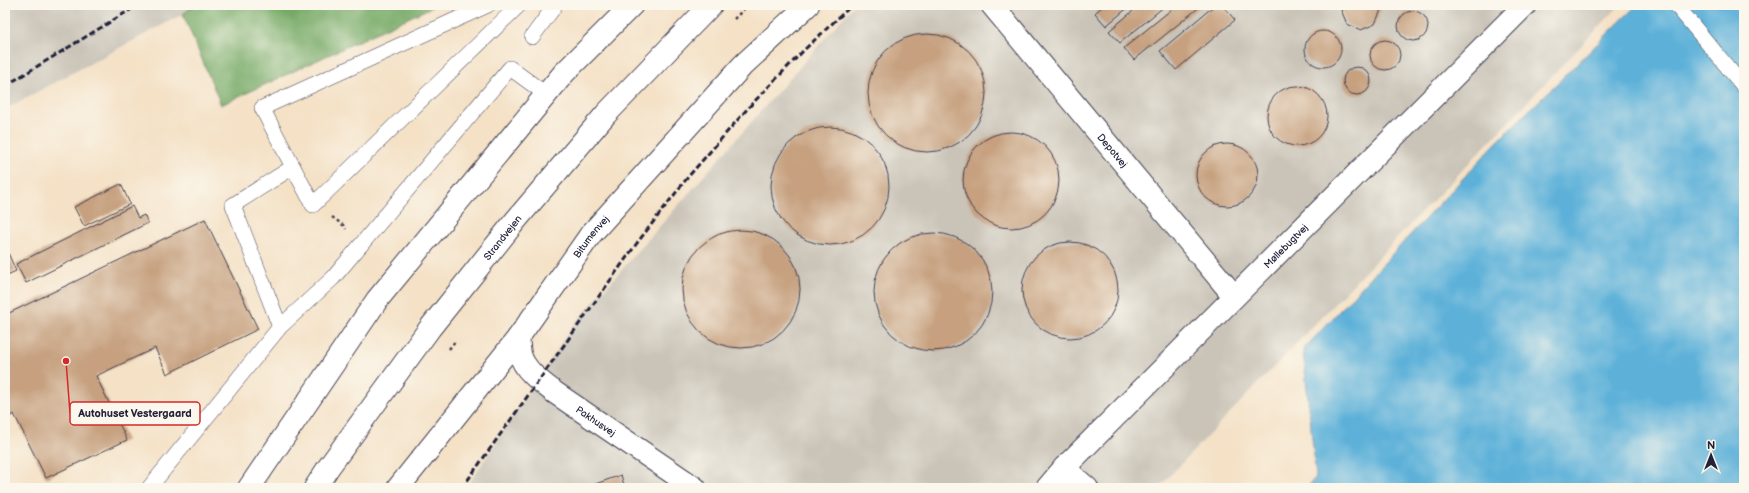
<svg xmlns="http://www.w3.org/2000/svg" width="1749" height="493" font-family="'Balsamiq Sans',sans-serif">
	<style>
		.industrial { fill: #c9c3b8 }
		.forest { fill: #77aa67; stroke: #4c6651 }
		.water { fill: #5db1d9; stroke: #406a8a }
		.building { fill: #c6a07f }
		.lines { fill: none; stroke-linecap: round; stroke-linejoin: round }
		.service-casing { stroke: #423f50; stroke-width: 16 }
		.minor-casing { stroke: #423f50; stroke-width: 24 }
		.tertiary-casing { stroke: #423f50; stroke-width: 24 }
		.path { stroke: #423f50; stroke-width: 2.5; stroke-dasharray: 3 3; stroke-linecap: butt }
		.service { stroke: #fff; stroke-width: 15 }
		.minor { stroke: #fff; stroke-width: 22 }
		.tertiary { stroke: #fff; stroke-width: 22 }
		.rail { stroke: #22223b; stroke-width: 3; stroke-dasharray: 6 3; stroke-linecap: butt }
		.labels { text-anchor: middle; stroke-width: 3.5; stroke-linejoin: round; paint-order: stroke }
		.street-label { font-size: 10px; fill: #22223b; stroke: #fbf7ec }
		.leader { fill: none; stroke: #d62828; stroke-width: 1.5 }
		.callout-dot { fill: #d62828; stroke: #fbf7ec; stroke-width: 1.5 }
		.callout { fill: #fbf7ec; stroke: #d62828; stroke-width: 1.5 }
		.callout-label { font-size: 11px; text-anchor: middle; font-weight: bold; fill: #22223b }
	</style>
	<rect width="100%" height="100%" fill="#fbf7ec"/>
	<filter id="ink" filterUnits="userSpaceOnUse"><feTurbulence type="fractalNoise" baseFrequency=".025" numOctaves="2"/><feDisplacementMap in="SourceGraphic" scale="8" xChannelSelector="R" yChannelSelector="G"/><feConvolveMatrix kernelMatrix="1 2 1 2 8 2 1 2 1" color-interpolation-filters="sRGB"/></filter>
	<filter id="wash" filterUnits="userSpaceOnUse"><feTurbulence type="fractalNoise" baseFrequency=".012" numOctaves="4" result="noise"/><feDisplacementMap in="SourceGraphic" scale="16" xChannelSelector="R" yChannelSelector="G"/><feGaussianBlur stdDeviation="0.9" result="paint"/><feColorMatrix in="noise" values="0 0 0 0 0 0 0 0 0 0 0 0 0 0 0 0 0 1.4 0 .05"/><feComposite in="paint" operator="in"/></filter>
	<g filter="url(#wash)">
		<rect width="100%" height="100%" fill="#f4e1c6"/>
		<!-- industrial -->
		<g class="industrial">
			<polygon points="5,5 195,5 183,14 5,109"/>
			<polygon points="854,5 1620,5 1158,488 466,488 575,323"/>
		</g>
		<!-- forest -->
		<polygon class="forest" points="195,5 436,5 221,105 183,14"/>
		<!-- water -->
		<polygon class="water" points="1637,5 1744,5 1744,488 1307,488 1316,477 1303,350 1496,143"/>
		<g id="blocks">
			<!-- building -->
			<g class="building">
				<polygon points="1104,5 1131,5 1106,26 1095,13"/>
				<polygon points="1140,5 1166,5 1120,43 1109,31"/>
				<polygon points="1177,5 1202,5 1134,60 1124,48"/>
				<polygon points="1215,5 1222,5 1235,20 1176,70 1160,51"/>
				<polygon points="1343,5 1379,5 1381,10 1375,24 1361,30 1347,24 1341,10"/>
				<circle cx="1413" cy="26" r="15"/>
				<circle cx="1323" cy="49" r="18"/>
				<circle cx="927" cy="93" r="59"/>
				<circle cx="1385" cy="55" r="15"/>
				<circle cx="1357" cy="81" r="14"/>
				<circle cx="1297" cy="116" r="30"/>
				<circle cx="830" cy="186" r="59"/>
				<circle cx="1011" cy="180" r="48"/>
				<circle cx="1227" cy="175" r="31"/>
				<polygon points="121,184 130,204 84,226 74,207"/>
				<polygon points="132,206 138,218 144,215 148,223 26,283 16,264"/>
				<polygon points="205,219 258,329 167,374 155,348 96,376 127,440 46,478 14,414 5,419 5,315"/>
				<circle cx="741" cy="289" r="59"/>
				<circle cx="933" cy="292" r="59"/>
				<circle cx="1070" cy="290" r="48"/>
				<polygon points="5,246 16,271 5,276"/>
				<polygon points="621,475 625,488 584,488"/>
			</g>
		</g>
	</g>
	<g filter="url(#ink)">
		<use href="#blocks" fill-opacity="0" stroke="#423f50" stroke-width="1"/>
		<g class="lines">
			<!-- service casing -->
			<g class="service-casing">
				<g id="service">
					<polyline points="488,5 262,108 313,205 519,5"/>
					<polyline points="1676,5 1744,87"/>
					<polyline points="532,37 554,7 551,5"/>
					<polyline points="280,327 233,205 293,167"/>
					<polyline points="149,488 280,327 333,278 510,68 547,95"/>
				</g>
			</g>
			<!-- minor casing -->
			<g class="minor-casing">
				<g id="minor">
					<path id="s1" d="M 992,5 L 1234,296"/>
					<path id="s2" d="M 518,338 C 519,343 519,349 520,354 C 524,370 541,382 554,392 L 695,488"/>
					<polyline points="1064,468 1087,488"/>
					<path id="s3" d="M 398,488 L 518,338 L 591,234 L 743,65 L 808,5"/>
					<path id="s4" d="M 1047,488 L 1064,468 L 1525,5"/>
				</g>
			</g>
			<!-- tertiary casing -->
			<g class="tertiary-casing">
				<g id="tertiary">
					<polyline points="249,488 377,300 564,73 632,5"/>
					<path id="s5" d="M 315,488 L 328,468 L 430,328 L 516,220 L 606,114 L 711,5"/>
				</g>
			</g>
			<!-- path -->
			<g class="path">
				<polyline points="734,19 748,5"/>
				<polyline points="332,217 343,225 346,229"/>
				<polyline points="449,349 456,340"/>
			</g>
			<!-- service -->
			<use href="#service" class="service"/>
			<!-- minor -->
			<use href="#minor" class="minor"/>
			<!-- tertiary -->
			<use href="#tertiary" class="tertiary"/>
			<!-- rail -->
			<g class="rail">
				<polyline points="5,86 138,5"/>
				<polyline points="462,488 637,243 688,177 748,108 805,49 852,5"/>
			</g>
		</g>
	</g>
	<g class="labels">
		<!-- street labels -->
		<g class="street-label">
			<text dy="4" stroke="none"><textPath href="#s1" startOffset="189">Depotvej</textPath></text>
			<text dy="4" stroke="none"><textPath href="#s3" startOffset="317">Bitumenvej</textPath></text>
			<text dy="4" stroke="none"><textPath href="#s5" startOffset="313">Strandvejen</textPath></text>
			<text dy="4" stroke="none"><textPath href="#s4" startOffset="340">Møllebugtvej</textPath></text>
			<text dy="4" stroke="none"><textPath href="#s2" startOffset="119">Pakhusvej</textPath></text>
		</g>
	</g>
	<!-- callouts -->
	<path class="leader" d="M66 361L70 413"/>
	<circle class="callout-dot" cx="66" cy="361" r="4"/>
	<rect class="callout" x="70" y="402" width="130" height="23" rx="4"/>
	<g class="callout-label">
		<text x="135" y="417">Autohuset Vestergaard</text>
	</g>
	<!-- margin -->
	<rect width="1749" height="493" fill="none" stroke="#fbf7ec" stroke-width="20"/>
	<!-- north arrow -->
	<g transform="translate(1711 455)" stroke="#fbf7ec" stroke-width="3" paint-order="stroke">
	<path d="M0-3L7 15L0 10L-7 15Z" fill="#22223b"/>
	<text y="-6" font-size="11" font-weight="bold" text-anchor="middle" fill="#22223b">N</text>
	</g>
</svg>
